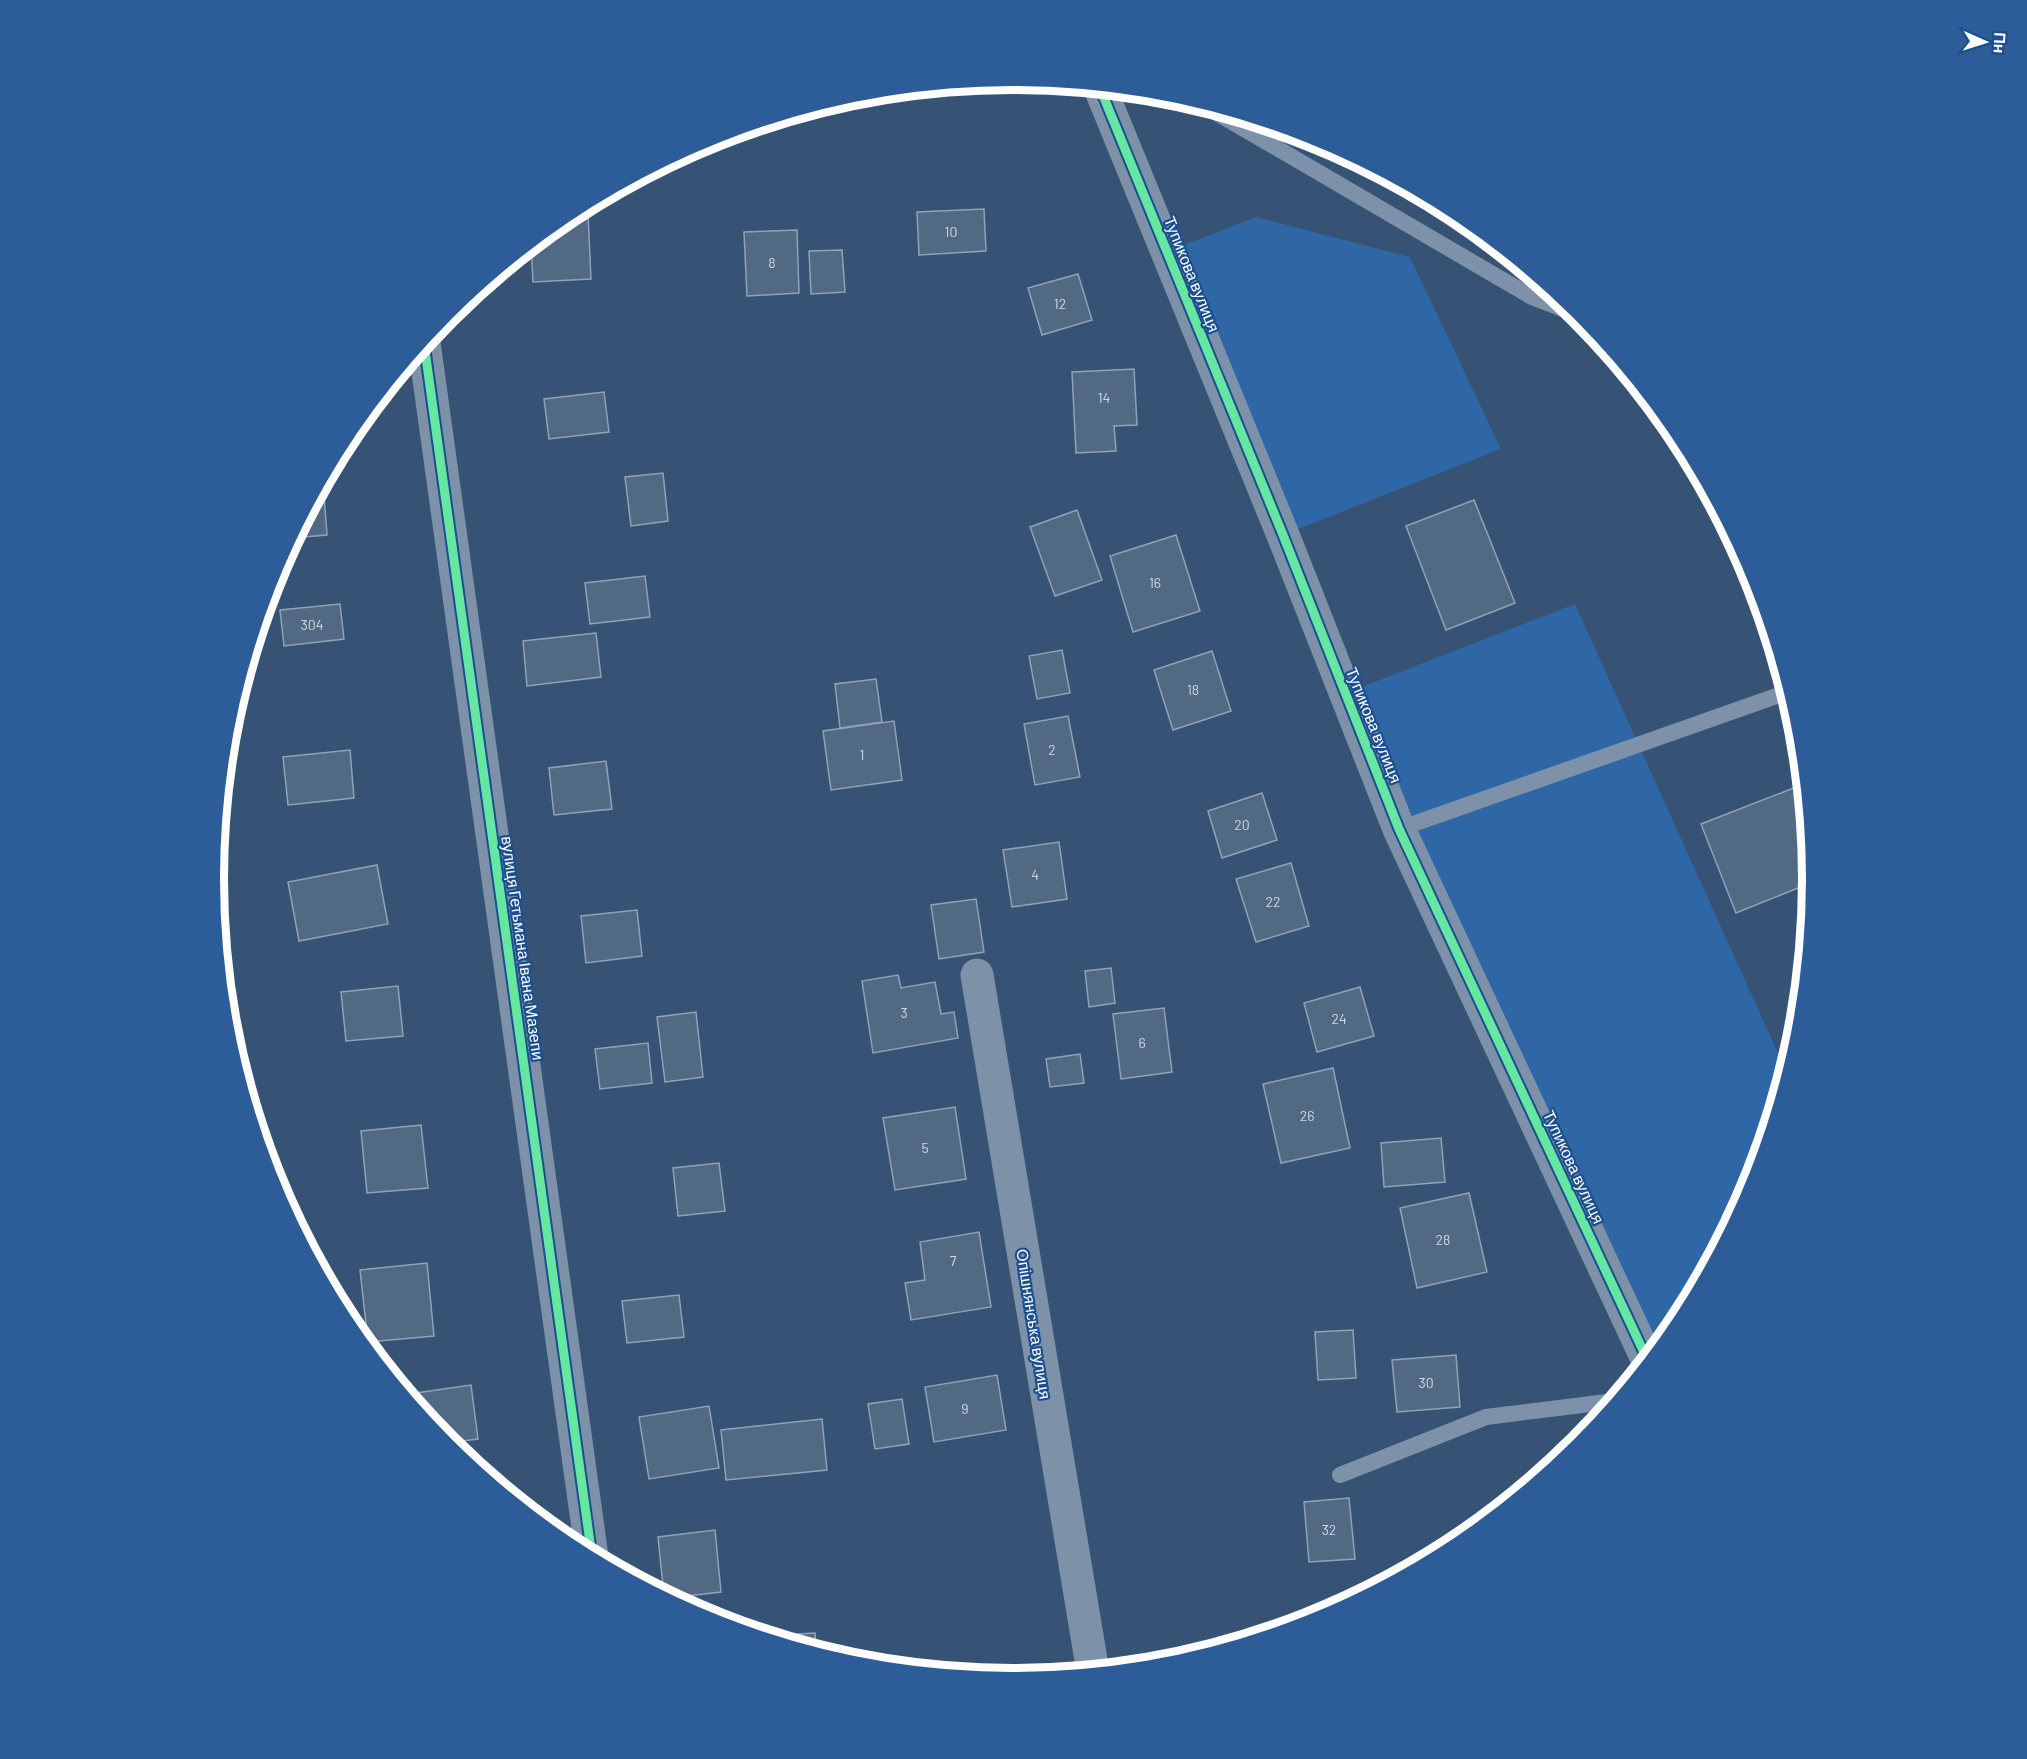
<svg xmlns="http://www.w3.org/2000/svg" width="2027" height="1759" font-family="Barlow,sans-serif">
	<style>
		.green { fill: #2f66a5 }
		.building { fill: #526984; stroke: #92a2b6; stroke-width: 1.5 }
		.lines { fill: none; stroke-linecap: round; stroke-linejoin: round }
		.service { stroke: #7d92a8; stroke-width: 16 }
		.minor { stroke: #7d92a8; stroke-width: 33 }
		.cycleway-casing { stroke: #1b4f8f; stroke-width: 13 }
		.cycleway { stroke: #66e7a1; stroke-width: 9 }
		.labels { text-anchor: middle; stroke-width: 4.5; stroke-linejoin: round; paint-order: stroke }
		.number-label { font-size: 14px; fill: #d4dae0 }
		.street-label { font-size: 16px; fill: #fff; stroke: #1b4f8f }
		.rim { fill: none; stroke: #fff; stroke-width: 8 }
	</style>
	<rect width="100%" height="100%" fill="#365274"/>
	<!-- green -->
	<g class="green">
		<polygon points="1256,217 1410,257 1501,449 1283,535 1166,252"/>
		<polygon points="1575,604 1787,1073 1752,1186 1678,1324 1648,1361 1346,693"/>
	</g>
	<!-- building -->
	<g class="building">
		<polygon points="984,209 986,251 919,255 917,212"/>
		<polygon points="588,214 591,279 533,282 531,246 569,215"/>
		<polygon points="797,230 799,293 747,296 744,232"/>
		<polygon points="842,250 845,292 811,294 809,251"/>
		<polygon points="1078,274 1092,320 1042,335 1028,288"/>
		<polygon points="1134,369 1137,425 1114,426 1116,451 1076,453 1072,372"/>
		<polygon points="604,392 609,432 549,439 544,399"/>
		<polygon points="663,473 668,521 631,526 625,477"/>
		<polygon points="324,495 327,535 293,538 316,496"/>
		<polygon points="1474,500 1515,603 1446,630 1406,526"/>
		<polygon points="1077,510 1102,580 1055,596 1030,527"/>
		<polygon points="1176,535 1200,611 1133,632 1110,556"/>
		<polygon points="645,576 650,617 590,624 585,583"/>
		<polygon points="340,604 344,639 284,646 280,610"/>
		<polygon points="596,633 601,677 527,686 523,641"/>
		<polygon points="1062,650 1070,693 1037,699 1029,656"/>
		<polygon points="1212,651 1231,711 1173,730 1154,670"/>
		<polygon points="876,679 882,722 840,728 835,684"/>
		<polygon points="1068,716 1080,777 1035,785 1024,724"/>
		<polygon points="894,721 902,780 831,790 823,731"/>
		<polygon points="350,750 354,798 288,805 283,757"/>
		<polygon points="606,761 612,809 554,815 549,768"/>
		<polygon points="1804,784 1813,882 1736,913 1701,824"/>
		<polygon points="1262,793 1277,840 1222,858 1208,811"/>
		<polygon points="1059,842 1067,899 1012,907 1003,850"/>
		<polygon points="1291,863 1309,926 1256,942 1236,879"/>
		<polygon points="377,865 388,924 299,941 288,882"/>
		<polygon points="976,899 984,952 939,959 931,905"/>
		<polygon points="637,910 642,956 586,963 581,916"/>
		<polygon points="1111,968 1115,1003 1089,1007 1085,971"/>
		<polygon points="898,975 901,988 935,982 941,1014 954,1012 958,1038 873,1053 862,981"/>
		<polygon points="398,986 403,1036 346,1041 341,992"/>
		<polygon points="1360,987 1374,1036 1317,1052 1304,1003"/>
		<polygon points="1164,1008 1172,1072 1121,1079 1113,1014"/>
		<polygon points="696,1012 703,1077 665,1082 657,1017"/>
		<polygon points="648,1043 652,1083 600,1089 595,1049"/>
		<polygon points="1080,1054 1084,1083 1050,1087 1046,1059"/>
		<polygon points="1333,1068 1350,1148 1281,1163 1263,1084"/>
		<polygon points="955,1107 966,1179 895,1190 883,1118"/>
		<polygon points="421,1125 428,1188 367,1193 361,1131"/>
		<polygon points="1441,1138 1445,1182 1384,1187 1381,1143"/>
		<polygon points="719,1163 725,1211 678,1216 673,1168"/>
		<polygon points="1469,1193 1487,1272 1417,1288 1400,1208"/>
		<polygon points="979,1232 991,1307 911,1320 905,1283 925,1280 920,1242"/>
		<polygon points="427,1263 434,1336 368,1342 360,1270"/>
		<polygon points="679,1295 684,1337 627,1343 622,1301"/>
		<polygon points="1353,1330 1356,1378 1318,1380 1315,1332"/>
		<polygon points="1456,1355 1460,1407 1397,1412 1392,1360"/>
		<polygon points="997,1375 1006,1430 934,1442 925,1387"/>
		<polygon points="471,1385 478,1439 446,1443 409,1398 409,1394"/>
		<polygon points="902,1399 909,1444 875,1449 868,1404"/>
		<polygon points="709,1406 719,1468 649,1479 639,1417"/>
		<polygon points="822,1419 827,1470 726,1480 721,1430"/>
		<polygon points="1349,1498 1355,1559 1309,1562 1304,1502"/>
		<polygon points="715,1530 721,1592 670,1598 664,1596 658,1537"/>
		<polygon points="815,1633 816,1651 781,1641 781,1635"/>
	</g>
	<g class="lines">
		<!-- service -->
		<g class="service">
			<polyline points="1203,105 1532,297 1581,316"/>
			<polyline points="1399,829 1788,692"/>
			<polyline points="1340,1475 1486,1417 1615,1401"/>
		</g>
		<!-- minor -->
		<g class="minor">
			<polyline points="1100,88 1283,535 1399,829 1648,1361"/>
			<polyline points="424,343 592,1557"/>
			<polyline points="977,975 1093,1672"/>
		</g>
		<!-- cycleway casing -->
		<g class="cycleway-casing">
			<g id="cycleway">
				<polyline points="1100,88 1283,535 1399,829 1648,1361"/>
				<polyline points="424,343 592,1557"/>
			</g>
		</g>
		<!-- cycleway -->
		<use href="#cycleway" class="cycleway"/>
	</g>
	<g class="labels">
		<!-- number labels -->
		<g class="number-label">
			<text x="951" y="237">10</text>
			<text x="772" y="268">8</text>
			<text x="1060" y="309">12</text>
			<text x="1104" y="403">14</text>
			<text x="1155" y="588">16</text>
			<text x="312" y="630">304</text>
			<text x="1193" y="695">18</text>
			<text x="1052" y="755">2</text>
			<text x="862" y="760">1</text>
			<text x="1242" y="830">20</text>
			<text x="1035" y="880">4</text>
			<text x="1273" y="907">22</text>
			<text x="904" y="1018">3</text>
			<text x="1339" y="1024">24</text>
			<text x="1142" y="1048">6</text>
			<text x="1307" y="1121">26</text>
			<text x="925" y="1153">5</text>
			<text x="1443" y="1245">28</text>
			<text x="953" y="1266">7</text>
			<text x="1426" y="1388">30</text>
			<text x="965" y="1414">9</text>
			<text x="1329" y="1535">32</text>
		</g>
		<!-- street labels -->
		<g class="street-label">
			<text transform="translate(1192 274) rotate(68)" y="6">Тупикова вулиця</text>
			<text transform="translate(1374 725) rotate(68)" y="6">Тупикова вулиця</text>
			<text transform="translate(523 948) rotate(82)" y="6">вулиця Гетьмана Івана Мазепи</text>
			<text transform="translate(1574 1167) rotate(65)" y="6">Тупикова вулиця</text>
			<text transform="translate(1034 1324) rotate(81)" y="6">Опішнянська вулиця</text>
		</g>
	</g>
	<!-- crop -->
	<path d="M0 0H2027V1759H0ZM224 879a789 789 0 1 1 1578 0a789 789 0 1 1-1578 0Z" fill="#2d5d98" fill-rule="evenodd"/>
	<path class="rim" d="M224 879a789 789 0 1 1 1578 0a789 789 0 1 1-1578 0Z"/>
	<!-- north arrow -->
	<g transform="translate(1985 42) rotate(93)" stroke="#1b4f8f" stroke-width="4.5" paint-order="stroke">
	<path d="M0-4.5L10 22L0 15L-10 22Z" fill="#ffffff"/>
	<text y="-9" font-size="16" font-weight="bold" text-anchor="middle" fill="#ffffff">Пн</text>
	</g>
</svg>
